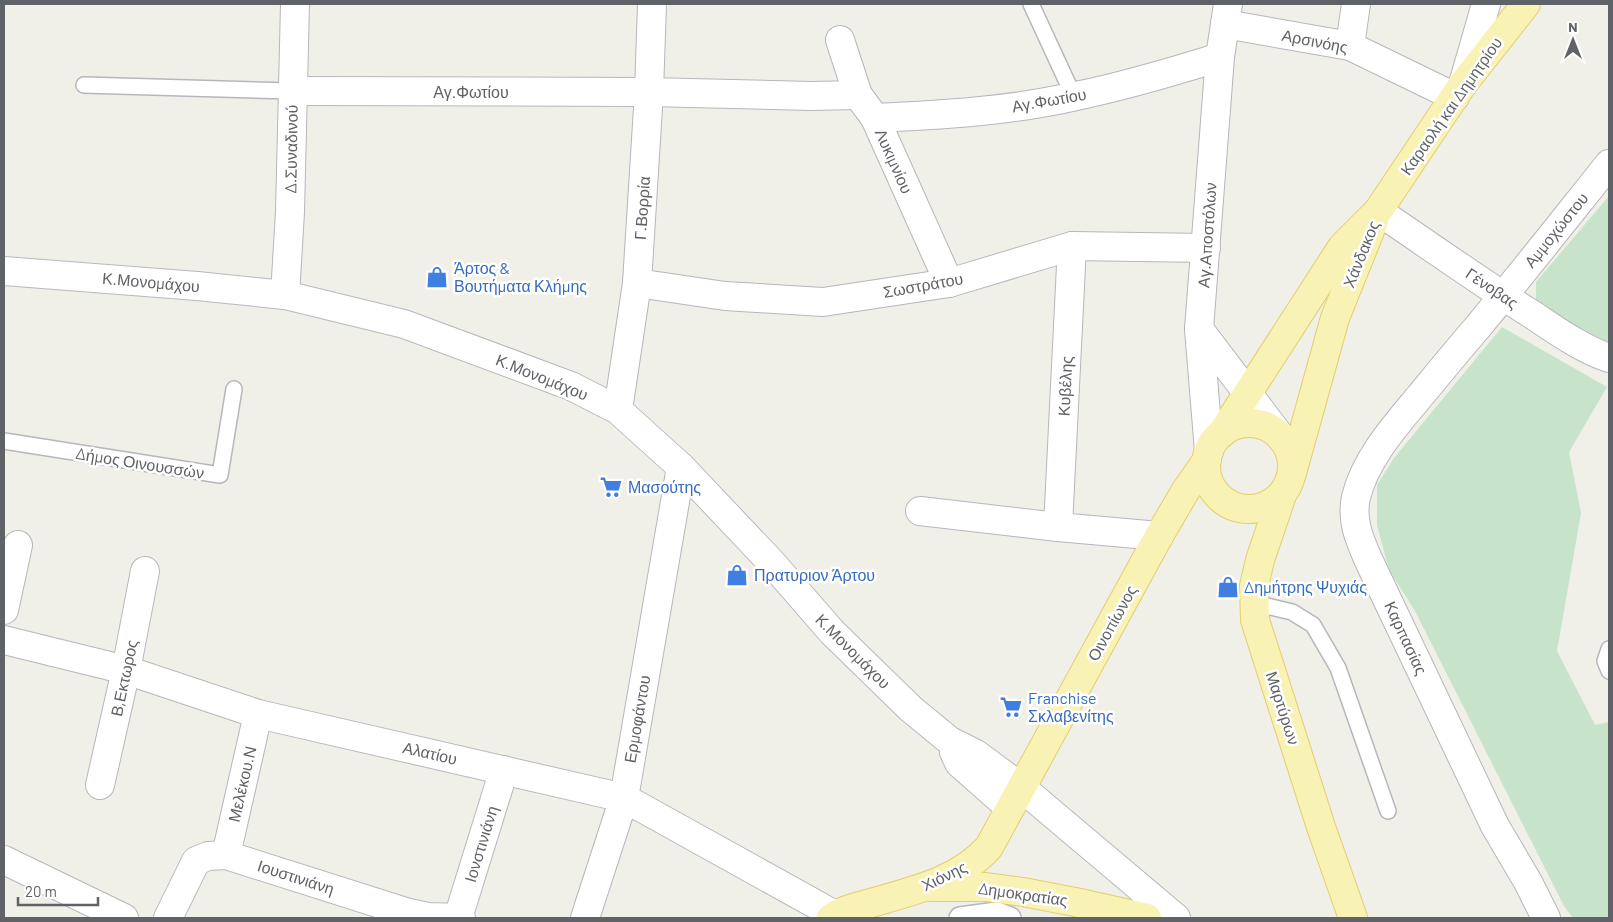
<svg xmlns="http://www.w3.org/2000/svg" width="1613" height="922" font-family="Barlow,sans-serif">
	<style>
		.green { fill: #c7e4ca }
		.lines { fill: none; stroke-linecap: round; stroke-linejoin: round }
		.service-casing { stroke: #b5b7bb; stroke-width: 18 }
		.pedestrian-casing { stroke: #b5b7bb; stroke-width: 24 }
		.minor-casing { stroke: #b5b7bb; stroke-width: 30 }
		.secondary-casing { stroke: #b6b9bd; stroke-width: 30 }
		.primary-casing { stroke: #e5ce6c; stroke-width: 30 }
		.service { stroke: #fff; stroke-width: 15 }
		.pedestrian { stroke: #fff; stroke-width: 21 }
		.minor { stroke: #fff; stroke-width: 28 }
		.secondary { stroke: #fff; stroke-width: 28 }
		.primary { stroke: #f8f3b5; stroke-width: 28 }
		.labels { text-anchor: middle; stroke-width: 5; stroke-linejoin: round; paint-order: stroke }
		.street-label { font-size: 16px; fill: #5f6266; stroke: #fff }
		.shop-label { font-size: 16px; fill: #366cbe; stroke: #fff; text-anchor: start }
	</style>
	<rect width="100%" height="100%" fill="#f0efe8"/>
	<!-- green -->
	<g class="green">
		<polygon points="1609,196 1609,351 1536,313 1536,282"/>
		<polygon points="1502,327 1607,387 1569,452 1581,513 1557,651 1595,725 1609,722 1609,918 1573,918 1564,906 1415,611 1389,570 1377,525 1377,485 1394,458"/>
	</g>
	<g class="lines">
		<!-- service casing -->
		<g class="service-casing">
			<g id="service">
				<polyline points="1031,4 1074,97"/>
				<polyline points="84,85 292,91"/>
				<polyline points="4,441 220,475 234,389"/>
				<polyline points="1254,603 1292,612 1313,625 1338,668 1388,811"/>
				<polyline points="1609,649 1605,661 1609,671"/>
			</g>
		</g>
		<!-- pedestrian casing -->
		<g class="pedestrian-casing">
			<polyline id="pedestrian" points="960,918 997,913 1010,918"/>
		</g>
		<!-- minor casing -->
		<g class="minor-casing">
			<g id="minor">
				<polyline points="1225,24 1350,46 1455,97"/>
				<polyline points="840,40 858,95 875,118 949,283"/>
				<polyline points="1350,46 1356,4"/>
				<polyline points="292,91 649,92 811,96 858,95"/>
				<path d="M 875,118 C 942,115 1010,111 1076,96 C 1125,86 1172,72 1220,57"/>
				<path d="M 1378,211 C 1430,246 1480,282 1533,315 C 1557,331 1582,349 1609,358"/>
				<polyline points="1072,246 1058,527 1159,536"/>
				<polyline points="637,283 725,296 823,302 949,283 1072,246 1206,248"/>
				<polyline points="285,295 290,212 295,4"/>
				<polyline points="1199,329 1283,440"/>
				<polyline points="618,410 637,283 649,92 652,4"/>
				<polyline points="1209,451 1199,329 1220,57 1228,4"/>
				<polyline points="920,511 1058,527"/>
				<polyline points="4,610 18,545"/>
				<polyline points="4,640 126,670 258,714 624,798 835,915"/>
				<polyline points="100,785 126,670 145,571"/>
				<polyline points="226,855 258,714"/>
				<polyline points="4,860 124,918"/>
				<polyline points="458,918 504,770"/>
				<polyline points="585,918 624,798 681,467"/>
				<path d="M 1546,918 L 1528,882 L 1495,826 L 1368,559 C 1359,538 1351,520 1356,497 C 1366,458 1395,426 1420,396 C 1439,373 1457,351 1476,329 C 1521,275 1565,219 1609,164"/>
			</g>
		</g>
		<!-- secondary casing -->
		<g class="secondary-casing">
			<g id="secondary">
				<polyline points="1463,84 1486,4"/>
				<polyline points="4,271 197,286 285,295 404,324 571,386 618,410 681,467 772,563 832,632 911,709 950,741 976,754 1022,788 1176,918"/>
				<polyline points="954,752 959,763 1010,808"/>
				<polyline points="168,918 196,861 208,856 226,855 409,913 428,917 461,918"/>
			</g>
		</g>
		<!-- primary casing -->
		<g class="primary-casing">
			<g id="primary">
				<circle cx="1249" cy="466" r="43"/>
				<polyline points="1222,433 1342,247 1378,211 1463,84 1526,4"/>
				<polyline points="1292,473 1335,318 1374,221"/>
				<polyline points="1282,495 1260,560 1254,586 1255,620 1321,827 1353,918"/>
				<polyline points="931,887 986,887 1023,892 1075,902 1147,918"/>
				<path d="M 831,918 C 842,910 857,907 871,903 C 912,891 959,881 989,847 L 1159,536 L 1186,490 L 1207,460"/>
			</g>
		</g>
		<!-- service -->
		<use href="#service" class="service"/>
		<!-- pedestrian -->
		<use href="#pedestrian" class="pedestrian"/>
		<!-- minor -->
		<use href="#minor" class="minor"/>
		<!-- secondary -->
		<use href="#secondary" class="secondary"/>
		<!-- primary -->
		<use href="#primary" class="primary"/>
	</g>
	<!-- icons -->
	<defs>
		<g id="shop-bare" transform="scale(1.725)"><path d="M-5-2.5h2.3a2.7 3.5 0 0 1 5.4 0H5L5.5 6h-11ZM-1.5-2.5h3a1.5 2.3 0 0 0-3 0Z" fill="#3f7fe0" stroke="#fff" stroke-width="2.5" paint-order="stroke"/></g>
		<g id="supermarket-bare" transform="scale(1.725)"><path d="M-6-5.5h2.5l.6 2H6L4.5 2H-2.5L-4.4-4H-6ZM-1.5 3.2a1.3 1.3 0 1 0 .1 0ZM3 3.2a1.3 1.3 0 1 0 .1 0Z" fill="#3f7fe0" stroke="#fff" stroke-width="2.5" paint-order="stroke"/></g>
	</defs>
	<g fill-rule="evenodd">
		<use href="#shop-bare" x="437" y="277"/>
		<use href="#supermarket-bare" x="611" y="487"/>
		<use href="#shop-bare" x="737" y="575"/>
		<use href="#shop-bare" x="1228" y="587"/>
		<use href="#supermarket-bare" x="1011" y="707"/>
	</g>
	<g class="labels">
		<!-- street labels -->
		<g class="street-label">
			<text transform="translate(1315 41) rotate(11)" y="6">Αρσινόης</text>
			<text x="471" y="98">Αγ.Φωτίου</text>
			<text transform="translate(1049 100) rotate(-10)" y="6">Αγ.Φωτίου</text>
			<text transform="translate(1451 106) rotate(-55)" y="6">Καραολή και Δημητρίου</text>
			<text transform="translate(291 149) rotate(-89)" y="6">Δ.Συναδινού</text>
			<text transform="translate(894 161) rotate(66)" y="6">Λυκιμνίου</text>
			<text transform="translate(642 208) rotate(-86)" y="6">Γ.Βορρία</text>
			<text transform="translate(1556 230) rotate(-51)" y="6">Αμμοχώστου</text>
			<text transform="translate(1207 235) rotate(-86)" y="6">Αγ.Αποστόλων</text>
			<text transform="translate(1361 254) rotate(-68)" y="6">Χάνδακος</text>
			<text transform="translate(151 282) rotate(5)" y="6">Κ.Μονομάχου</text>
			<text transform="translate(923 285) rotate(-10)" y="6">Σωστράτου</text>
			<text transform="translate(1492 288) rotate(34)" y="6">Γένοβας</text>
			<text transform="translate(542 377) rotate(22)" y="6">Κ.Μονομάχου</text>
			<text transform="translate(1065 386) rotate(-87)" y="6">Κυβέλης</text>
			<text transform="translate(140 463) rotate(9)" y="6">Δήμος Οινουσσών</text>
			<text transform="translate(1112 623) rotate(-61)" y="6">Οινοπίωνος</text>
			<text transform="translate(1406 638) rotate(65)" y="6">Καρπασίας</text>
			<text transform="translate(853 651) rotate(45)" y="6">Κ.Μονομάχου</text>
			<text transform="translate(124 678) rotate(-78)" y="6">Β,Εκτωρος</text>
			<text transform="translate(1283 708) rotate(72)" y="6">Μαρτύρων</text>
			<text transform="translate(637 719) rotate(-80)" y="6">Ερμοφάντου</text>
			<text transform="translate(430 753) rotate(13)" y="6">Αλατίου</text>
			<text transform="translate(242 784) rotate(-77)" y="6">Μελέκου.Ν</text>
			<text transform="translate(481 844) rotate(-73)" y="6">Ιονστινιάνη</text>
			<text transform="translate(944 876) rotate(-26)" y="6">Χιόνης</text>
			<text transform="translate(296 877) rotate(18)" y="6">Ιουστινιάνη</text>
			<text transform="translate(1023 894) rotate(8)" y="6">Δημοκρατίας</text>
		</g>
		<!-- shop labels -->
		<g class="shop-label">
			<text x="454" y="274">Άρτος &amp;<tspan x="454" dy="18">Βουτήματα Κλήμης</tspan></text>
			<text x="628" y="493">Μασούτης</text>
			<text x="754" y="581">Πρατυριον Άρτου</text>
			<text x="1244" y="593">Δημήτρης Ψυχιάς</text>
			<text x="1028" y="704">Franchise<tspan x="1028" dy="18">Σκλαβενίτης</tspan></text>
		</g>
	</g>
	<!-- border -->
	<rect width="1613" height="922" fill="none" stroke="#5f6266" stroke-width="10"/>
	<!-- north arrow -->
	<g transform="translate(1573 40)" stroke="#ffffff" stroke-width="4" paint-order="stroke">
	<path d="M0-4L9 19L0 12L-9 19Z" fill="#5f6266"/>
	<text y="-8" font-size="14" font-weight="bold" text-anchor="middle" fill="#5f6266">N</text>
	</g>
	<!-- scale -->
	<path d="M18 897v8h80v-8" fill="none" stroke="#5f6266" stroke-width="2.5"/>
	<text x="25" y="897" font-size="15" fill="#5f6266" stroke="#ffffff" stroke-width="4" paint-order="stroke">20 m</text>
</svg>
